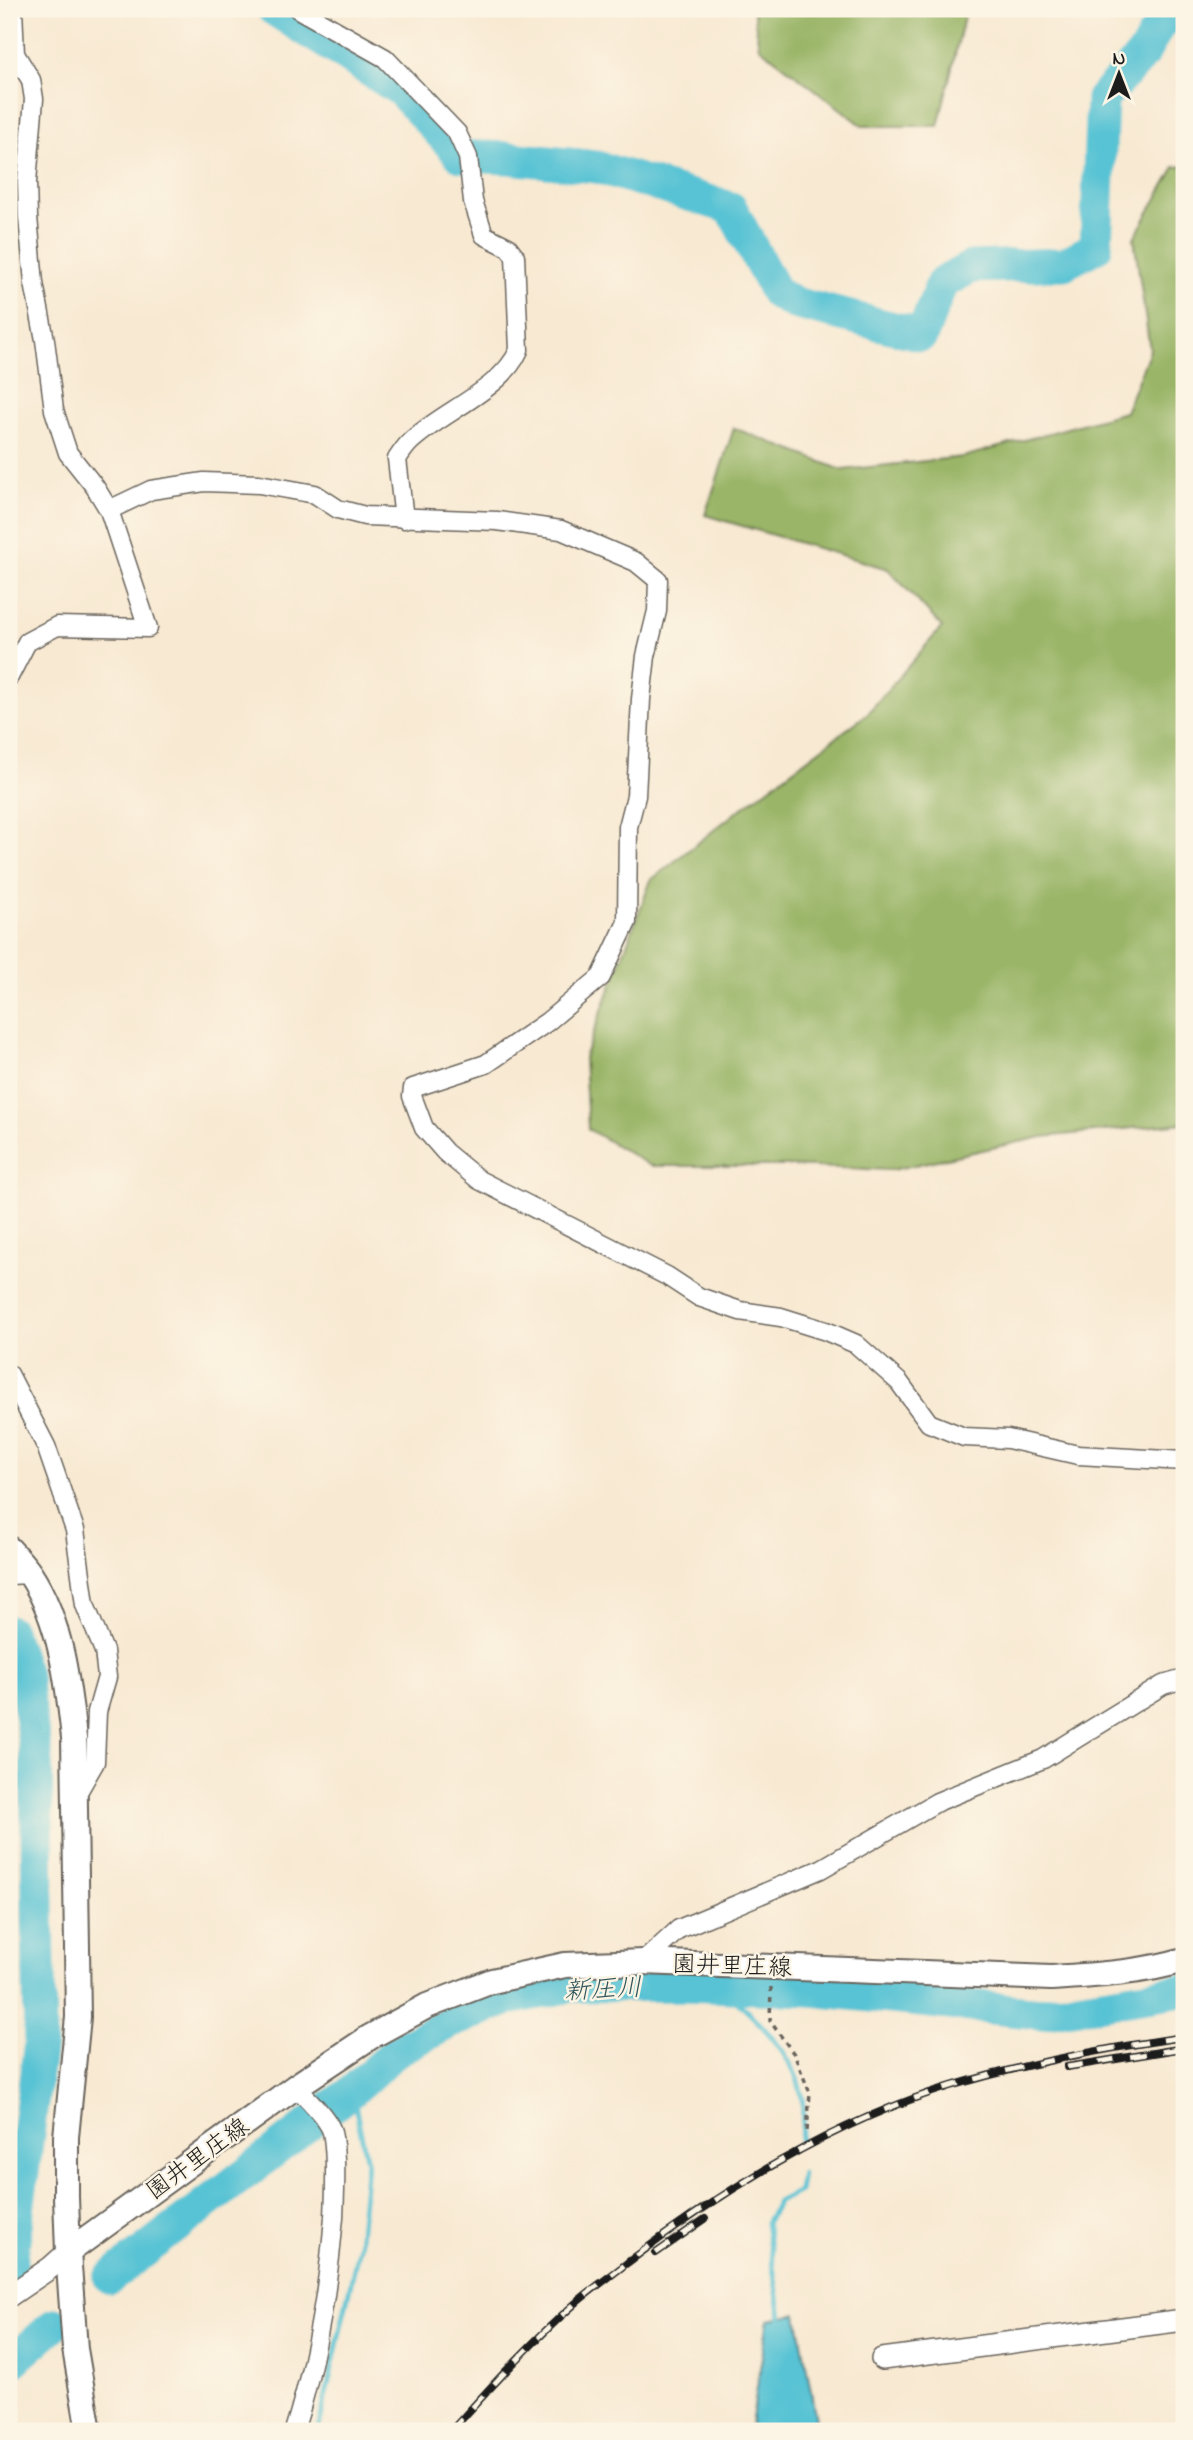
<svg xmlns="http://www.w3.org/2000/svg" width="1193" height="2440" font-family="'Indie Flower','Klee One',sans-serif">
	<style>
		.forest { fill: #9ab567; stroke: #5b6842; stroke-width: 2 }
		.water { fill: #59c3d4; stroke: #3a7078; stroke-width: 2 }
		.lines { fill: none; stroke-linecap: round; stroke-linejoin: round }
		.stream { stroke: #59c3d4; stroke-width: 5 }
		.river { stroke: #59c3d4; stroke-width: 33 }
		.minor-casing { stroke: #69645c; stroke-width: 21 }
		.tertiary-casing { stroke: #69645c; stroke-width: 24 }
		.secondary-casing { stroke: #69645c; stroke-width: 28 }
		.path { stroke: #69645c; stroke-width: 3.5; stroke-dasharray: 5 5; stroke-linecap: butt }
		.minor { stroke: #fff; stroke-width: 18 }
		.tertiary { stroke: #fff; stroke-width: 21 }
		.secondary { stroke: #fff; stroke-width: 24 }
		.rail-casing { stroke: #1c1c1c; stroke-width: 8 }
		.rail { stroke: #fcf5e5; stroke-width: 5; stroke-dasharray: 16; stroke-linecap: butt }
		.labels { text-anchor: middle; stroke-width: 5; stroke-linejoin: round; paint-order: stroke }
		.street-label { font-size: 24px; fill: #1c1c1c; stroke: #fcf5e5 }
		.water-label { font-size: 26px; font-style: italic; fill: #31565c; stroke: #fcf5e5 }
	</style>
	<rect width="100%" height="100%" fill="#fcf5e5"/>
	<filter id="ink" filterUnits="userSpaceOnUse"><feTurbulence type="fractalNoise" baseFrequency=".0143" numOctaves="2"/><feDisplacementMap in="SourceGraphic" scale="14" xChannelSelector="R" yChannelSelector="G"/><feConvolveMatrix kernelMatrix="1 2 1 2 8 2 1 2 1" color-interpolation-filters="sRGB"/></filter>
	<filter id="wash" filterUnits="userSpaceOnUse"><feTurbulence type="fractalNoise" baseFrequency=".00686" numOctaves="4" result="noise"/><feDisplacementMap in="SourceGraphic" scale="28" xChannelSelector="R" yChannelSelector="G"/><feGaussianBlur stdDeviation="1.57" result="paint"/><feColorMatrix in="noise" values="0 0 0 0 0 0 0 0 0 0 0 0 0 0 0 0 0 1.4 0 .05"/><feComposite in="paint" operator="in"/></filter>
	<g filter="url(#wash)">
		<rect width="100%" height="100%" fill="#f8e9d2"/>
		<!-- forest -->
		<g class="forest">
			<polygon points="753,9 966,9 938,126 863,126 759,47"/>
			<polygon points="1184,166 1184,1123 1042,1137 892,1170 788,1166 651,1166 588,1129 584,1058 651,880 734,814 867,714 942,627 888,569 705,515 734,428 842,470 963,457 1125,412 1150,350 1134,238 1175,167"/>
		</g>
		<!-- water -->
		<polygon class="water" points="797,2314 818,2431 750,2431 768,2320"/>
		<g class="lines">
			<!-- stream -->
			<g class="stream">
				<path d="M 720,1986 C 753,2017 790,2046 801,2092 C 805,2106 802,2125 801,2140"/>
				<polyline points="782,2323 766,2223 778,2202 799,2191 802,2173"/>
				<polyline points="318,2431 359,2246 367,2162 352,2091"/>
			</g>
			<!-- river -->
			<g class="river">
				<polyline points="273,9 400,90 461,156 509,158 597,167 731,208 776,293 794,303 922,335 942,283 971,267 1064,264 1096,247 1102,99 1144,53 1158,27 1177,9"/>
				<polyline points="9,1631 25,1677 36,1757 40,2043 9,2278"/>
				<polyline points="110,2278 352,2091 396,2051 449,2023 509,1999 571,1986 685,1985 811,1990 1040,2013 1184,1990"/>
				<polyline points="9,2365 55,2324"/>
			</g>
		</g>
	</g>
	<g filter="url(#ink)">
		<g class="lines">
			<!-- minor casing -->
			<g class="minor-casing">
				<g id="minor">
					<path d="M 298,9 L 385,58 L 457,133 L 468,157 L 473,201 L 484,235 L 508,247 L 515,256 L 519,350 C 502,390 441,412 410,442 C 405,447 401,453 397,459 L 404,519"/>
					<polyline points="109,510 151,490 204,482 259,484 315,494 338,509 365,516 497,521 561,530 636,562 658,580 657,611 646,656 641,699 636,796 628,827 627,922 601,977 547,1022 486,1064 413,1088 412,1096 424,1128 445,1152 479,1180 667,1276 699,1297 740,1311 781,1317 826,1331 856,1344 899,1382 929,1423 964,1437 1008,1439 1078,1455 1184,1461"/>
					<polyline points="9,677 27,642 57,626 148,628 109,510 95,487 68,453 54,410 45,340 34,283 28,217 27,182 34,99 31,80 15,54 13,9"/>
					<polyline points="9,1374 46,1446 75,1530 85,1605 104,1651 107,1677 97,1712 95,1762 75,1797"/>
					<polyline points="9,1575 30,1574"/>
					<polyline points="643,1962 679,1929 821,1869 937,1802 1043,1759 1163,1685 1184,1679"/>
					<path d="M 294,2431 C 316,2361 328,2291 334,2217 C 335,2193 337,2155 332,2132 C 329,2120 305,2095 295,2087"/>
				</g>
			</g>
			<!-- tertiary casing -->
			<g class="tertiary-casing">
				<g id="tertiary">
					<polyline points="9,2296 50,2268 68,2252"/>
					<polyline points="882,2359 1184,2320"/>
				</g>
			</g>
			<!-- secondary casing -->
			<g class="secondary-casing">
				<g id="secondary">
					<path d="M 9,1549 C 16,1557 24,1565 30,1574 C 61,1621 68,1683 74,1738 L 78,2017 L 66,2137 L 66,2197 L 68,2252 L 75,2349 L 89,2431"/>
					<path d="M 68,2252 L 295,2087 L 370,2037 L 427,2006 L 492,1981 L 565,1965 L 643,1962 L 1051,1978 C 1096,1975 1141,1973 1184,1960"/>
				</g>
			</g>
			<!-- path -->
			<polyline class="path" points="771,1987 770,2021 794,2054 810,2093 807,2131"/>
			<!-- minor -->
			<use href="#minor" class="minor"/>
			<!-- tertiary -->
			<use href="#tertiary" class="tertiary"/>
			<!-- secondary -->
			<use href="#secondary" class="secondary"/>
			<!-- rail casing -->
			<g class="rail-casing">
				<g id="rail">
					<polyline points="1067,2067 1184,2048"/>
					<polyline points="656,2253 705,2219"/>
					<path d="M 451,2431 C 491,2387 532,2341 577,2302 C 593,2288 611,2276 627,2263 C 722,2190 836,2121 951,2086 C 1028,2063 1105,2048 1184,2037"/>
				</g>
			</g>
			<!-- rail -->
			<use href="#rail" class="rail"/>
		</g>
	</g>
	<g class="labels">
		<!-- street labels -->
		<g class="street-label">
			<text transform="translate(732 1965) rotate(2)" y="8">園井里庄線</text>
			<text transform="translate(197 2158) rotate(-36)" y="8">園井里庄線</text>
		</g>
		<!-- water labels -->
		<g class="water-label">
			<text transform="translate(603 1988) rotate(-3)" y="9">新圧川</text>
		</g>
	</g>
	<!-- margin -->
	<rect width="1193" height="2440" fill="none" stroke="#fcf5e5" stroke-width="35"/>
	<!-- north arrow -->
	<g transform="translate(1119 74)" stroke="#fcf5e5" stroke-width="5" paint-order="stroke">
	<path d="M0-5L12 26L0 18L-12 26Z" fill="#1c1c1c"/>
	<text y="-10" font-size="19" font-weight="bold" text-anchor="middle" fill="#1c1c1c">N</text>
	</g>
</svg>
